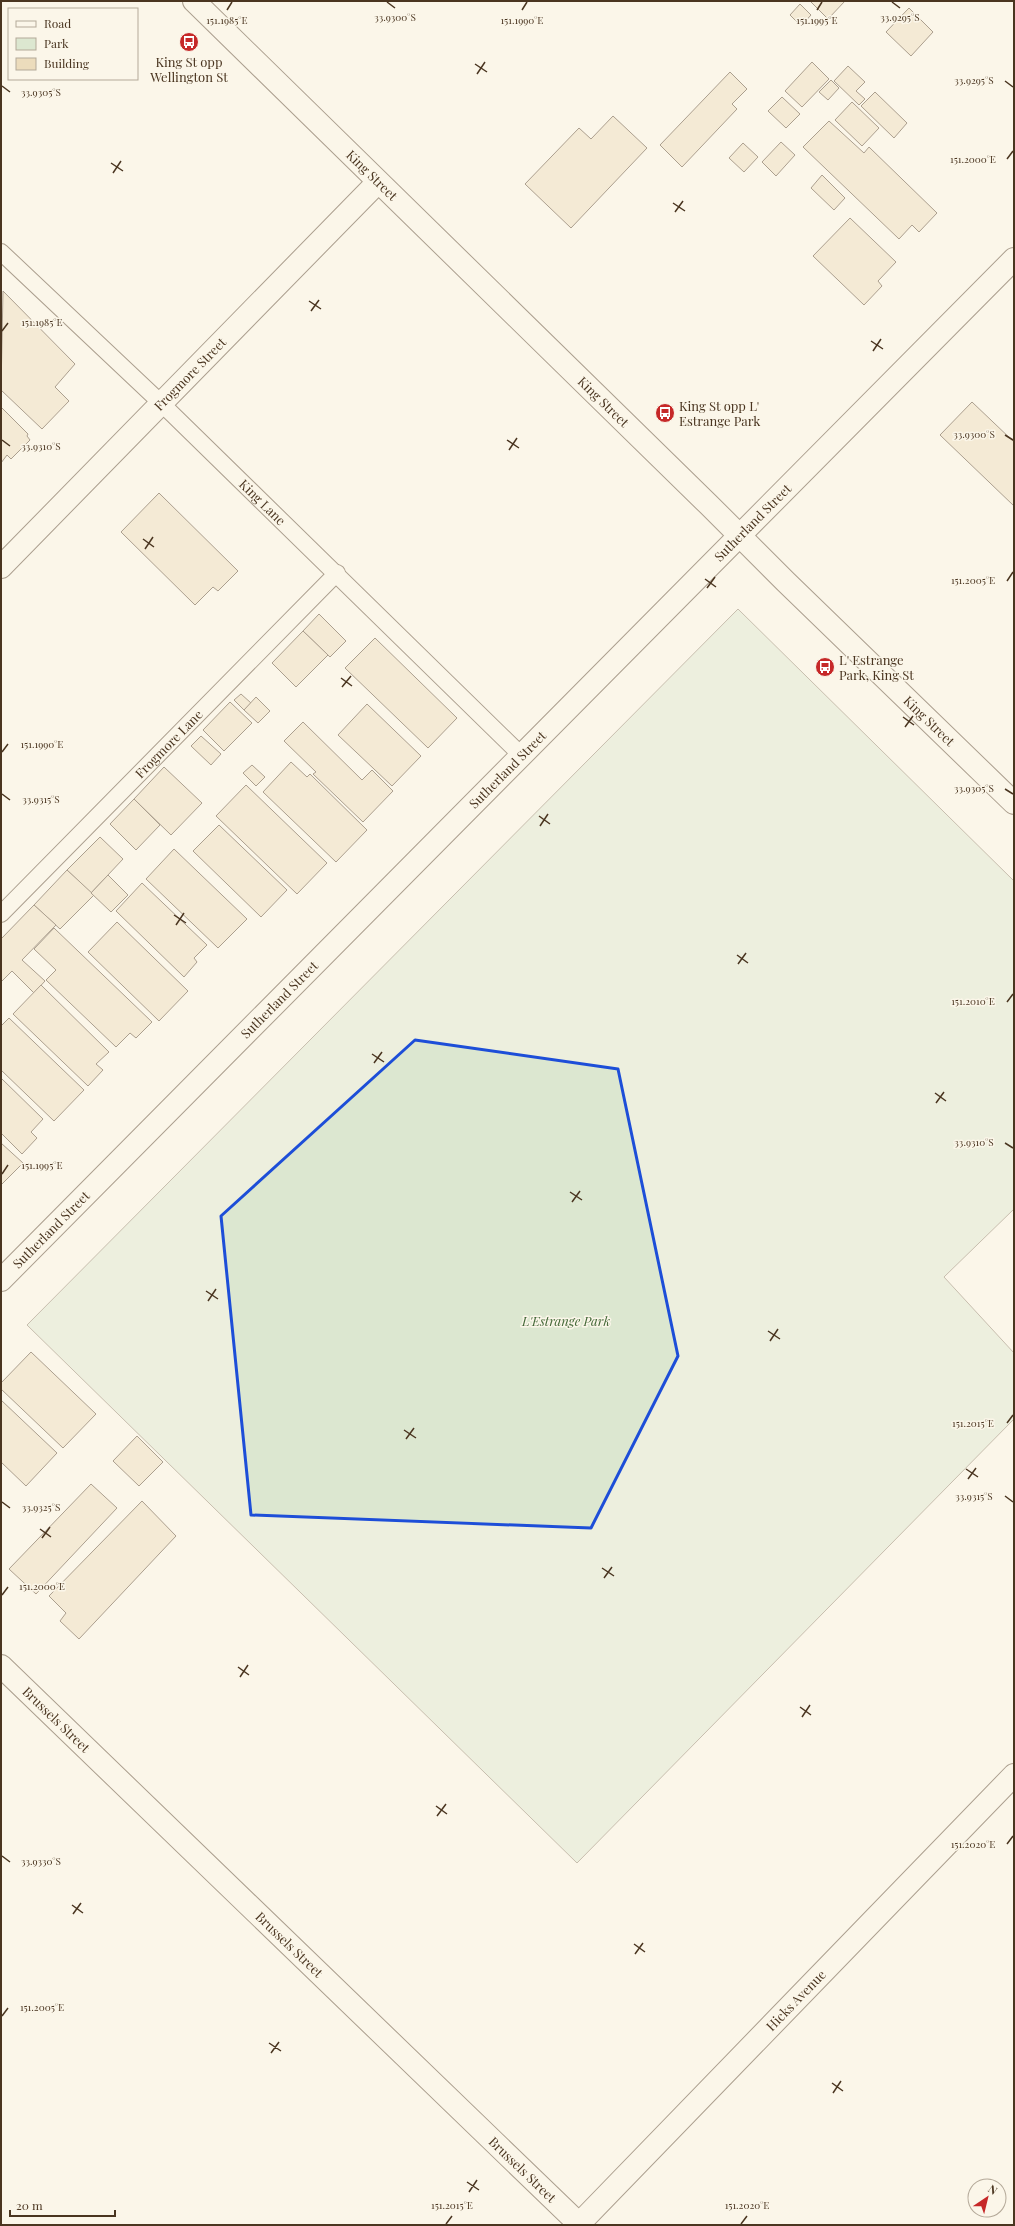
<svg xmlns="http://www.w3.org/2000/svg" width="1015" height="2226" font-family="'Playfair Display',serif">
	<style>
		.green { fill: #dce7d0; stroke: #887966 }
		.building { fill: #ecdcbc; stroke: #4a3520 }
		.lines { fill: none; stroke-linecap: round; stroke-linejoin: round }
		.service-casing { stroke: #4a3520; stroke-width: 18 }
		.minor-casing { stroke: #4a3520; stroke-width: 24 }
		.tertiary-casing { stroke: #4a3520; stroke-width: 24 }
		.secondary-casing { stroke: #4a3520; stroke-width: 24 }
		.service { stroke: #fbf6e9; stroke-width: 16 }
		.minor { stroke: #fbf6e9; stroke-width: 22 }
		.tertiary { stroke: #fbf6e9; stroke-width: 22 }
		.secondary { stroke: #fbf6e9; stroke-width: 22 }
		.marked { fill: none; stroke: #1d4ed8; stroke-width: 3; stroke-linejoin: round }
		.ticks { fill: none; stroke: #4a3520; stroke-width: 1.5 }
		.labels { text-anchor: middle; stroke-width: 3; stroke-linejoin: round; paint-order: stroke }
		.poi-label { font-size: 13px; fill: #4a3520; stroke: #fbf6e9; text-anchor: start }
		.street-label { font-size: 13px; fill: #4a3520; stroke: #fbf6e9 }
		.park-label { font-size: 13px; font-style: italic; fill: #436837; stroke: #fbf6e9 }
		.ticks-label { font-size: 10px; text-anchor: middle; fill: #4a3520; stroke: #fbf6e9; stroke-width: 3; stroke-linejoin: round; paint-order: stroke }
	</style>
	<rect width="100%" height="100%" fill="#fbf6e9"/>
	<!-- green -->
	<polygon class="green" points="738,609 1014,881 1014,1209 944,1277 1014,1353 1014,1419 577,1863 27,1325"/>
	<!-- building -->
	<g class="building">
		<polygon points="810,1 845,1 828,19"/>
		<polygon points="800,4 811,15 801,26 790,15"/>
		<polygon points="909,8 933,32 911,56 886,32"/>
		<polygon points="812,62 829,79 802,107 785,91"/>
		<polygon points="848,66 865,82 856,91 865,99 859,105 834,81"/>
		<polygon points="730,72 747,89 732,104 737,109 682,167 660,145"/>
		<polygon points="831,80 839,88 828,100 819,92"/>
		<polygon points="875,92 907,123 894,138 861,106"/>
		<polygon points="782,97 800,114 786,128 768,111"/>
		<polygon points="852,102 879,128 862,146 835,120"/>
		<polygon points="613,116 647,148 571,228 525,184 579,128 591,139"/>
		<polygon points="829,121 864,153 869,147 937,213 919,232 912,225 899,239 803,147"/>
		<polygon points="781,142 795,155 776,176 762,162"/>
		<polygon points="743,143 758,157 744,172 729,158"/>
		<polygon points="822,175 845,198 834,210 811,188"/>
		<polygon points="850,218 896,262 878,281 882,286 864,305 813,256"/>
		<polygon points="3,291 75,364 55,387 69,401 42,429 1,390"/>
		<polygon points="972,402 1014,442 1014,506 940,435"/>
		<polygon points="1,407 28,434 27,436 30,440 11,459 7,455 1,463"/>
		<polygon points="159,493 238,571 218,591 213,587 195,605 121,532"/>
		<polygon points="319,614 346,641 330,657 303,631"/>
		<polygon points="303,631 328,655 296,687 272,663"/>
		<polygon points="375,638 457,718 428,748 345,668"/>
		<polygon points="241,694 251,703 244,710 234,700"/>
		<polygon points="256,697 270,711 258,723 244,710"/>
		<polygon points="230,702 252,723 224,751 203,730"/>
		<polygon points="367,704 421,756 392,786 338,735"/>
		<polygon points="303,722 362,780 372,770 393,791 363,822 313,774 316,772 284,741"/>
		<polygon points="201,736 221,754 211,765 191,746"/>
		<polygon points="291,762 307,777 310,774 367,830 336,862 263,792"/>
		<polygon points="252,765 265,777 256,786 243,773"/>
		<polygon points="164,767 202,803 171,835 134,799"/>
		<polygon points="246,785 327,863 297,894 216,816"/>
		<polygon points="134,799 160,825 136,850 110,824"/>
		<polygon points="219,825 287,890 261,917 193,851"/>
		<polygon points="100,837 123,859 91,893 67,870"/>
		<polygon points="174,849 247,919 218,948 146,879"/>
		<polygon points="67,870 94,895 60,929 34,905"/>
		<polygon points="108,875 128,895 111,912 91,893"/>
		<polygon points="142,883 207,945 194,958 197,962 184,977 116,911"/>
		<polygon points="34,905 56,925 22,960 45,981 34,993 12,971 1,982 1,939"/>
		<polygon points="117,922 188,991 159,1021 88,952"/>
		<polygon points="54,928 152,1022 136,1038 130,1033 116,1047 46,980 56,970 34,949"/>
		<polygon points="41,985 109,1052 96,1064 103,1070 88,1086 13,1014"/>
		<polygon points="9,1018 84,1090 54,1121 1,1070 1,1026"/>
		<polygon points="1,1078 43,1119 31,1132 37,1138 22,1154 1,1133"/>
		<polygon points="1,1143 23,1163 1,1185"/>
		<polygon points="31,1352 96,1414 63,1448 1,1389 1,1383"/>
		<polygon points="1,1400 57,1453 26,1486 1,1462"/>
		<polygon points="137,1436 163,1462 139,1486 113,1461"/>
		<polygon points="91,1484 117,1508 36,1594 9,1569"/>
		<polygon points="142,1501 176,1536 79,1639 60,1621 66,1613 49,1596"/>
	</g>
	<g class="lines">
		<!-- service casing -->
		<g class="service-casing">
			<g id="service">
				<path id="s1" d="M 1,252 L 161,403 L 521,755"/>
				<path id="s2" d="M 1,914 L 337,573"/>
			</g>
		</g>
		<!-- minor casing -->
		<g class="minor-casing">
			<g id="minor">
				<path id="s3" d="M 1,567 L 378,182"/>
				<path id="s4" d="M 1,1666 L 579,2224"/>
				<path id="s5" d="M 578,2225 L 1014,1775"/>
			</g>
		</g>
		<!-- tertiary casing -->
		<g class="tertiary-casing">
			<g id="tertiary">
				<path id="s6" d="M 1,1280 L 1014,259"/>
			</g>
		</g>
		<!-- secondary casing -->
		<g class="secondary-casing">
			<g id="secondary">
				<path id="s7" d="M 194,1 L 709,505 L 786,582 L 1014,803"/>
			</g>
		</g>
		<!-- service -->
		<use href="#service" class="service"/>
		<!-- minor -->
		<use href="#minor" class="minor"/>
		<!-- tertiary -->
		<use href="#tertiary" class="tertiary"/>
		<!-- secondary -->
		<use href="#secondary" class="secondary"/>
	</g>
	<!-- marked area -->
	<path d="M0 0H1015V2226H0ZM 415,1040 L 618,1069 L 678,1356 L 591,1528 L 251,1515 L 221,1216 Z" fill="#fbf6e9" fill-opacity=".55" fill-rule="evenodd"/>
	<path class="marked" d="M 415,1040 L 618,1069 L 678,1356 L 591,1528 L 251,1515 L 221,1216 Z"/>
	<!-- ticks -->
	<path class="ticks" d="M 387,2 L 395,8M 892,2 L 900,8M 227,10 L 232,2M 522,10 L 527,2M 817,10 L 822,2M 475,64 L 487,72M 477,74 L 485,62M 1005,81 L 1013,87M 2,86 L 10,92M 1007,159 L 1013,151M 111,163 L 123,171M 113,173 L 121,161M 673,203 L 685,211M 675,212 L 683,201M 309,301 L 321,309M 311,311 L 319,300M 2,331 L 8,323M 871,341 L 883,349M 873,351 L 881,339M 1005,435 L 1013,440M 2,440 L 10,446M 507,440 L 519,448M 509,450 L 517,438M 143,539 L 154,547M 145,549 L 153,537M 705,579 L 716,587M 1007,581 L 1013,572M 707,588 L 715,577M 341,678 L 352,686M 342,687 L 351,676M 903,717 L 914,725M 905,727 L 913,716M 2,752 L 8,744M 1005,789 L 1013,794M 2,794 L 10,800M 539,816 L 550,824M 540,826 L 548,814M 174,915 L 186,923M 176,925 L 184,913M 737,955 L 748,963M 738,964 L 746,953M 1007,1002 L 1013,994M 372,1054 L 384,1062M 374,1063 L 382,1052M 935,1093 L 946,1101M 936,1103 L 944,1092M 1005,1143 L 1013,1148M 2,1174 L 8,1165M 570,1192 L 582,1200M 572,1202 L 580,1191M 206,1291 L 218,1299M 208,1301 L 216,1289M 768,1331 L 780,1339M 770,1341 L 778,1329M 1007,1423 L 1013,1415M 404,1430 L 416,1438M 406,1439 L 414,1428M 966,1469 L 978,1477M 968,1479 L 976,1468M 1005,1496 L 1013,1502M 2,1502 L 10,1508M 40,1529 L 51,1537M 42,1538 L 50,1527M 602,1568 L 614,1576M 604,1578 L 612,1567M 2,1595 L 8,1587M 238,1667 L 249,1675M 240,1677 L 248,1665M 800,1707 L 811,1715M 802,1717 L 810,1705M 436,1806 L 447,1814M 437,1816 L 446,1804M 1007,1844 L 1013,1836M 2,1856 L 10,1862M 72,1905 L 83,1913M 73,1914 L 81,1903M 634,1944 L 645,1952M 635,1954 L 643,1943M 2,2016 L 8,2008M 269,2043 L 281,2051M 271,2053 L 279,2042M 832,2083 L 843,2091M 833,2093 L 841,2081M 467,2182 L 479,2190M 469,2192 L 477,2180M 446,2224 L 452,2216M 741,2224 L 747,2216"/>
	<!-- icons -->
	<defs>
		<g id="bus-disc" transform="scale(1)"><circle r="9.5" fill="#c62828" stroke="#fbf6e9"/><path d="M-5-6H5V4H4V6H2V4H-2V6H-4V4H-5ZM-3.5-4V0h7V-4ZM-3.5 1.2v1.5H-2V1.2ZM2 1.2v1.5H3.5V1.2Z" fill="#fff"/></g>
	</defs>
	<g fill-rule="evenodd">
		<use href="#bus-disc" x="189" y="42"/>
		<use href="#bus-disc" x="665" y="413"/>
		<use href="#bus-disc" x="825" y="667"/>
	</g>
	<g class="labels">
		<!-- poi labels -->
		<g class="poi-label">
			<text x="189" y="67" text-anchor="middle">King St opp<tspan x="189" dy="15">Wellington St</tspan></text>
			<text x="679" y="411">King St opp L'<tspan x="679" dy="15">Estrange Park</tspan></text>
			<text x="839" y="665">L' Estrange<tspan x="839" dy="15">Park, King St</tspan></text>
		</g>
		<!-- street labels -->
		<g class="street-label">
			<text dy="5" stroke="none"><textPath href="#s7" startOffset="249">King Street</textPath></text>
			<text dy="5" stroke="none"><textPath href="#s3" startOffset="270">Frogmore Street</textPath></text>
			<text dy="5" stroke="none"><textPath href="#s7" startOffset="573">King Street</textPath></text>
			<text dy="5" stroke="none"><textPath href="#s1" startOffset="362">King Lane</textPath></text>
			<text dy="5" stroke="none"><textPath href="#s6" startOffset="1067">Sutherland Street</textPath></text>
			<text dy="5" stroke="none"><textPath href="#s7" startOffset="1029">King Street</textPath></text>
			<text dy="5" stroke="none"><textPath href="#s2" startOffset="239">Frogmore Lane</textPath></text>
			<text dy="5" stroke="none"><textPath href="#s6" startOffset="719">Sutherland Street</textPath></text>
			<text dy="5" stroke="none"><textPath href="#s6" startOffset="395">Sutherland Street</textPath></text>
			<text dy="5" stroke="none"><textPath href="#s6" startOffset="71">Sutherland Street</textPath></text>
			<text dy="5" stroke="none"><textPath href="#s4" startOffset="77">Brussels Street</textPath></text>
			<text dy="5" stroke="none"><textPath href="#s4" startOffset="401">Brussels Street</textPath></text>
			<text dy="5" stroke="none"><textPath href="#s5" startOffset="313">Hicks Avenue</textPath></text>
			<text dy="5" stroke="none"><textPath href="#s4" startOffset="725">Brussels Street</textPath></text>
		</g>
		<!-- park labels -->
		<g class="park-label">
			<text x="566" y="1326">L'Estrange Park</text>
		</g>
	</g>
	<g class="ticks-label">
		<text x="900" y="21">33.9295°S</text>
		<text x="395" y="21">33.9300°S</text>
		<text x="227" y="24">151.1985°E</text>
		<text x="522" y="24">151.1990°E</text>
		<text x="817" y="24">151.1995°E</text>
		<text x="974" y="84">33.9295°S</text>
		<text x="41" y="96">33.9305°S</text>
		<text x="973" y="163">151.2000°E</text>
		<text x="42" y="326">151.1985°E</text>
		<text x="974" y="438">33.9300°S</text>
		<text x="41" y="450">33.9310°S</text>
		<text x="973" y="584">151.2005°E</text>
		<text x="42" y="748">151.1990°E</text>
		<text x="974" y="792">33.9305°S</text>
		<text x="41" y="803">33.9315°S</text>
		<text x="973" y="1005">151.2010°E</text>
		<text x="974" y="1146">33.9310°S</text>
		<text x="42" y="1169">151.1995°E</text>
		<text x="973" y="1427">151.2015°E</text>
		<text x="974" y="1500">33.9315°S</text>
		<text x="41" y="1511">33.9325°S</text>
		<text x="42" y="1590">151.2000°E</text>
		<text x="973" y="1848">151.2020°E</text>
		<text x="41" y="1865">33.9330°S</text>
		<text x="42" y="2011">151.2005°E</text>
		<text x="452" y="2209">151.2015°E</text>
		<text x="747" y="2209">151.2020°E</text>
	</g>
	<!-- border -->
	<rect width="1015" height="2226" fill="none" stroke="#4a3520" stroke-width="4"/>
	<!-- legend -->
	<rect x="8" y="8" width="130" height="72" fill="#fbf6e9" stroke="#b4a999"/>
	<rect x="16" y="21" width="20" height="6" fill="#fbf6e9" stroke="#b4a999"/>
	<text x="44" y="28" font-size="12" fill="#4a3520">Road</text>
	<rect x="16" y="38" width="20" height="12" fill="#dce7d0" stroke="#b4a999"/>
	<text x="44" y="48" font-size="12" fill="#4a3520">Park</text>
	<rect x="16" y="58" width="20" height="12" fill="#ecdcbc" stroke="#b4a999"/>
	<text x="44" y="68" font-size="12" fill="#4a3520">Building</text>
	<!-- north arrow -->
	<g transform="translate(987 2198) rotate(35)"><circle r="19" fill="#fbf6e9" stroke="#b4a999"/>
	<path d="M0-3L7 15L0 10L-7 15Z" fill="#c62828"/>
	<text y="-6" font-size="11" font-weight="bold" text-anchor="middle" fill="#4a3520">N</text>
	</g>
	<!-- scale -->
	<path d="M10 2210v6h105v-6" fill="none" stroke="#4a3520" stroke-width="2"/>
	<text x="16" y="2210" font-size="12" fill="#4a3520" stroke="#fbf6e9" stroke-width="3" paint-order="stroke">20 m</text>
</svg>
